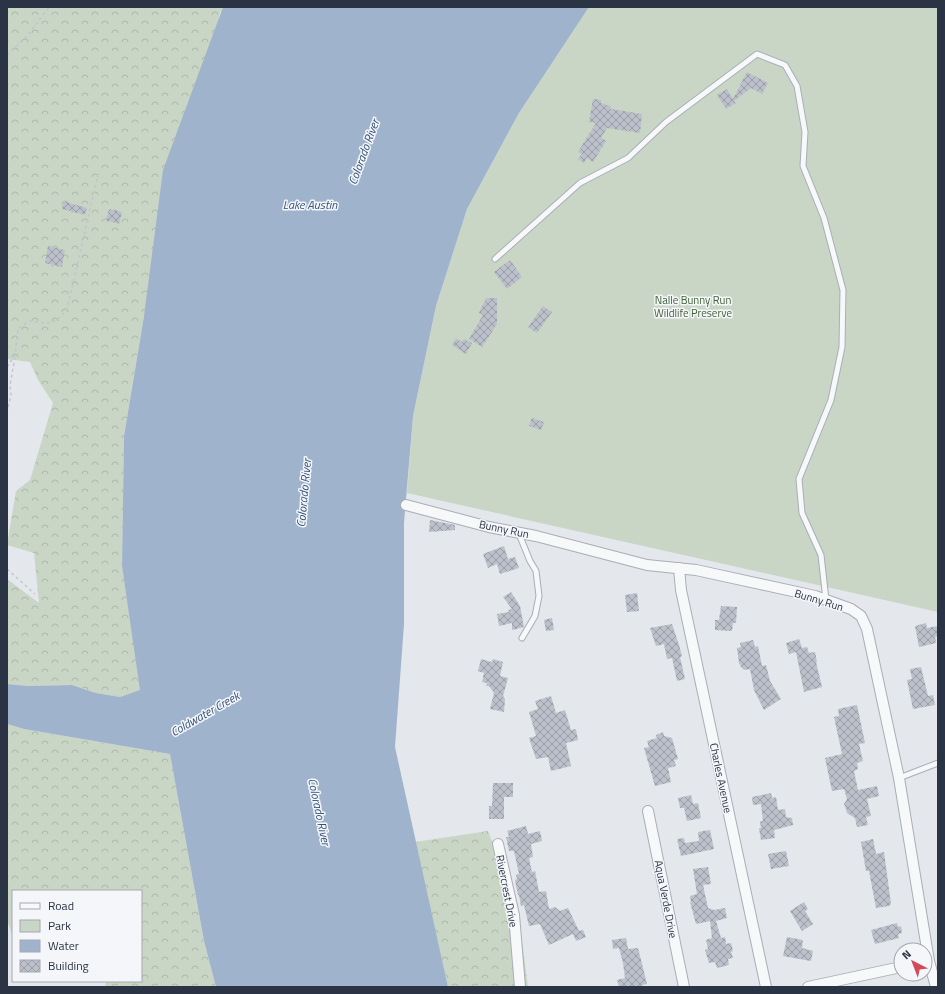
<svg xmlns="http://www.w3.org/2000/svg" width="945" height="994" font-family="'Titillium Web',sans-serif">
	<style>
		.forest { fill: url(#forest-crowns) }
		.green { fill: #c9d6c5 }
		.water { fill: #9fb4cc }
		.building { fill: url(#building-cross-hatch) }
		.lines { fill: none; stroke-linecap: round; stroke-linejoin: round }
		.service-casing { stroke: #a9aeb7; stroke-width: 7 }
		.minor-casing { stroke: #a9aeb7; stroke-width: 12 }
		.path { stroke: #c2c5cb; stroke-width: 1.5; stroke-dasharray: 3 3; stroke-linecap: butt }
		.service { stroke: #f7f8fa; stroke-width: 5 }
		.minor { stroke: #f7f8fa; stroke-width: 10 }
		.labels { text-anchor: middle; stroke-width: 3; stroke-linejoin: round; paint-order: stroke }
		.park-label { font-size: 11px; fill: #3f6138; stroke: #f4f6f9 }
		.street-label { font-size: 11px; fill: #2b3445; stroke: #f4f6f9 }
		.water-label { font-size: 12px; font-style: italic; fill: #34527a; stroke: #f4f6f9 }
	</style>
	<defs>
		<pattern id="forest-crowns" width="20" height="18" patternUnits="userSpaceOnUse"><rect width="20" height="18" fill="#c9d6c5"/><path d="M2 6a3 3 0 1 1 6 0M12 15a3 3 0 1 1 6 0" fill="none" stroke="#adb8ab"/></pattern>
		<pattern id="building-cross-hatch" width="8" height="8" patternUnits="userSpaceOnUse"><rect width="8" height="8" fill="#bbc0ca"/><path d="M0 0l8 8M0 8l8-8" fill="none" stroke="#989da6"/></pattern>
	</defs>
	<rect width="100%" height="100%" fill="#e4e7ec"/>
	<!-- forest -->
	<g class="forest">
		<polygon points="7,7 223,7 220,13 144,316 124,436 122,566 141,690 120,697 96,693 72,685 29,686 7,684 7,579 39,603 34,553 7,545 16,491 30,480 53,403 38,380 30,362 7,359"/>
		<polygon points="7,724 24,729 170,754 204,941 216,987 105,987 106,981 141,981 141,891 13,891 13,937 7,920"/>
		<polygon points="488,831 518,910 528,987 448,987 415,842"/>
	</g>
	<!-- green -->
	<polygon class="green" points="589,7 938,7 938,612 407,493 413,416 436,306 467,209 519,113"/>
	<!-- water -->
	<polygon class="water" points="223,7 589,7 519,113 467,209 436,306 413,416 404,523 404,624 395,747 448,987 216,987 204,941 170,754 24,729 7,724 7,684 29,686 72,685 96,693 120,697 140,690 122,566 124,436 144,316 163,170"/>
	<!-- building -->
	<g class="building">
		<polygon points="747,72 768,83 762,94 751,88 734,101 736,103 726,109 717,95 727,89 733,99"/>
		<polygon points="593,99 601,100 601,103 610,106 611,109 642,114 640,133 607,128 601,138 606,141 593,162 587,158 584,163 578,159 582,154 578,152 596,123 589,122"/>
		<polygon points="63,201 87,208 85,215 62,209"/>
		<polygon points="109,209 122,212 119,224 106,220"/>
		<polygon points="48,246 65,250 62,267 45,263"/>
		<polygon points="510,260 522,277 507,289 494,272"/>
		<polygon points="486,298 497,298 497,324 482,347 469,339 483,315 479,313"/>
		<polygon points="543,306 552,312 537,333 528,327"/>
		<polygon points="456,338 462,342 464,339 472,343 466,354 452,345"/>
		<polygon points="532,418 544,422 541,430 529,426"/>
		<polygon points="430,520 455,525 455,530 429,532"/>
		<polygon points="504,546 508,559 515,557 519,568 500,574 497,564 488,568 483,554"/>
		<polygon points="511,592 520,606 524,627 512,630 512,623 499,626 497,614 509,612 508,610 512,609 503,597"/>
		<polygon points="637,593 639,611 627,612 625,595"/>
		<polygon points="721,606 737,607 736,623 733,623 732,631 715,630 715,620 719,620"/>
		<polygon points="552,618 554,630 546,631 544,620"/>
		<polygon points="926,623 927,628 938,626 938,636 935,637 936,643 919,647 915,626"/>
		<polygon points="672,624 679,645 682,656 680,657 685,679 677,681 672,658 667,659 664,644 656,646 650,628"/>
		<polygon points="799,639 802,648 807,647 809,653 815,652 817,662 816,662 822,687 804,692 796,652 789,654 786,643"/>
		<polygon points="753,640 755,647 758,646 762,666 766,665 770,681 781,699 764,710 754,690 750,669 744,670 741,667 739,663 737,648 741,647 740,643"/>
		<polygon points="481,659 492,662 493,659 503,662 500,676 508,678 503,696 505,699 504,712 490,709 494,693 489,686 486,686 487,683 482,682 484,673 478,671"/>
		<polygon points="921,667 928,696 933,695 935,705 913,709 907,680 912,679 910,669"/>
		<polygon points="551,696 556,713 565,710 571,730 576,729 578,740 566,743 571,766 551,771 548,757 536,759 529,738 536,736 529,712 538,709 535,701"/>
		<polygon points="857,705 865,743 859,744 863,761 857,763 858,769 854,771 858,790 877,786 879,796 867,799 871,816 866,817 868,825 857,827 855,818 847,813 846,809 844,804 847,799 844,789 832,791 825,758 842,754 834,717 839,716 838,709"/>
		<polygon points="663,732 664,736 672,738 678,759 674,760 676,766 668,768 671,782 655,786 644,748 649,747 647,741 657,738 656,735"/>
		<polygon points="493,783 513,783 513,797 504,797 504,819 489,819 489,806 492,806"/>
		<polygon points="771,793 772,798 776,797 778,810 785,809 786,817 792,818 793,825 774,830 775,838 761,840 759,828 761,828 760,821 763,821 761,804 753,805 752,797"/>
		<polygon points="691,795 693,804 698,803 701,818 687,821 684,808 680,808 678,798"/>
		<polygon points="526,826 528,834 540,831 542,841 531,844 533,857 529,858 532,872 535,871 539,892 546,891 549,909 555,907 560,911 568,908 579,931 583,930 586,937 576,941 573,934 549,945 540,924 529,926 524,905 521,906 519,895 518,895 515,880 517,879 516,875 519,874 514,851 509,851 506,837 509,837 507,831"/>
		<polygon points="710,830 714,849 681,856 677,839 684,838 685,843 699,841 698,832"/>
		<polygon points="873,839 876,854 884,852 891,904 889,906 876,908 869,871 866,871 861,842"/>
		<polygon points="786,851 789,866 771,869 768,854"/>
		<polygon points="708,867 711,884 703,885 708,908 714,910 725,908 727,918 716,921 721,938 725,937 726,944 731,943 733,951 731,952 733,958 728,959 729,965 717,968 715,962 709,963 705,950 708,949 706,940 712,938 710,921 696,924 690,902 691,902 690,896 697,894 693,869"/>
		<polygon points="804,902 808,909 805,911 813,924 802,931 790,911"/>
		<polygon points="897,923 898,927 901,926 902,933 898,934 899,938 875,944 871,930"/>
		<polygon points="787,937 803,940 802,948 813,951 811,961 783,956"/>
		<polygon points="626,938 628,949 638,948 647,984 642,985 642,987 619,987 617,980 625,978 623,963 619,948 613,949 612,940"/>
	</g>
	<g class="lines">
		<!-- service casing -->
		<g class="service-casing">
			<g id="service">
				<polyline points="495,259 580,183 628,158 666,122 757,54 785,65 797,86 805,132 803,166 824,218 843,290 842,347 831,400 799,479 802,513 821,555 826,600"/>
				<polyline points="519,534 530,561 536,571 539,596 535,616 522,638"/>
				<polyline points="899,778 938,763"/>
			</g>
		</g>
		<!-- minor casing -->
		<g class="minor-casing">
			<g id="minor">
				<polyline points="406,505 489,527 536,536 647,565 696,570 815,596 851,609 861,616 867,629 899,778 929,961 936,987"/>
				<polyline points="679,568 681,590 766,987"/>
				<polyline points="648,811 684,987"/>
				<polyline points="498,844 514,915 520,987"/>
				<polyline points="808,987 901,967"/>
			</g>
		</g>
		<!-- path -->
		<g class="path">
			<polyline points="7,55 27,36 49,7"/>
			<path d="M 7,367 L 15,355 L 18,329 L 29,321 C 50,323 53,327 67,309 L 99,170"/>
			<polyline points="7,413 11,395 10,385 15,357"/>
			<polyline points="7,569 35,594"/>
		</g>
		<!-- service -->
		<use href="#service" class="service"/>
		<!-- minor -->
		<use href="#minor" class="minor"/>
	</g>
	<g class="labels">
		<!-- park labels -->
		<g class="park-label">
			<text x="693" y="304">Nalle Bunny Run<tspan x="693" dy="13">Wildlife Preserve</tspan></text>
		</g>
		<!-- street labels -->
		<g class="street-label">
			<text transform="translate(504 529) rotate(12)" y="4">Bunny Run</text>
			<text transform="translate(819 600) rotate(17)" y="4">Bunny Run</text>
			<text transform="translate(721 778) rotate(78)" y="4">Charles Avenue</text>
			<text transform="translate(507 891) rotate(79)" y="4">Rivercrest Drive</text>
			<text transform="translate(666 899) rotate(79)" y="4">Aqua Verde Drive</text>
		</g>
		<!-- water labels -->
		<g class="water-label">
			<text transform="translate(364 152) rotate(-70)" y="4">Colorado River</text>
			<text x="310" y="209">Lake Austin</text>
			<text transform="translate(304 493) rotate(-85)" y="4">Colorado River</text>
			<text transform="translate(205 714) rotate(-30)" y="4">Coldwater Creek</text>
			<text transform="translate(319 812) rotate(78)" y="4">Colorado River</text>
		</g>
	</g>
	<!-- border -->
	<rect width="945" height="994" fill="none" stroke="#2b3445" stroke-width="16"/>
	<!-- legend -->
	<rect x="12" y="890" width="130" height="92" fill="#f4f6f9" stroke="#a4a8b1"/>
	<rect x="20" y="903" width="20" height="6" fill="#f7f8fa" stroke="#a4a8b1"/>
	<text x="48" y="910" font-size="12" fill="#2b3445">Road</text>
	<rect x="20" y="920" width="20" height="12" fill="#c9d6c5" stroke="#a4a8b1"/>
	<text x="48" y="930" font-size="12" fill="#2b3445">Park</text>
	<rect x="20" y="940" width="20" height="12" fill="#9fb4cc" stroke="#a4a8b1"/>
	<text x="48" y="950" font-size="12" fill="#2b3445">Water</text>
	<rect x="20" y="960" width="20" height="12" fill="url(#building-cross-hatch)" stroke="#a4a8b1"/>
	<text x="48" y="970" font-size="12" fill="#2b3445">Building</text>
	<!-- north arrow -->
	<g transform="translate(913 962) rotate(318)"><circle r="19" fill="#f4f6f9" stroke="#a4a8b1"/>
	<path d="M0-3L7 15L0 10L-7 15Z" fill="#d1495b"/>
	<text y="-6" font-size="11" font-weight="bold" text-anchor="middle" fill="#2b3445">N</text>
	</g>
</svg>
